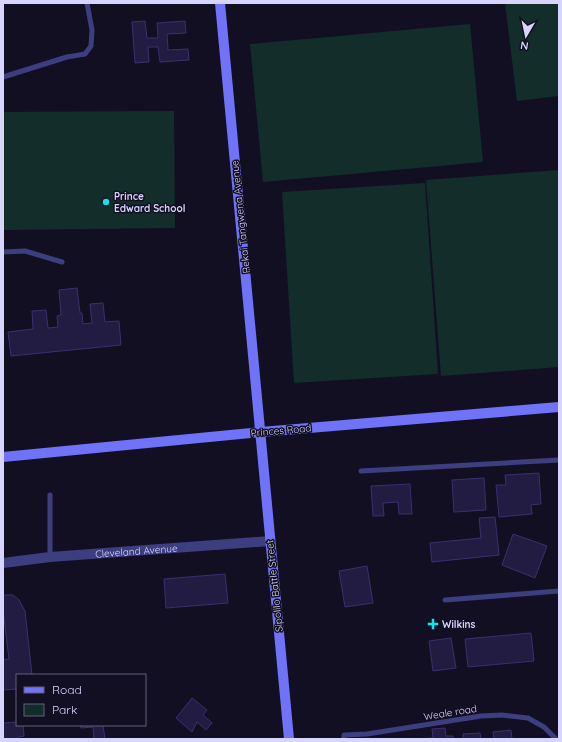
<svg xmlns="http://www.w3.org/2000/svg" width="562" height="742" font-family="Quicksand,sans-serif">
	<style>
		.green { fill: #132d2b }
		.building { fill: #221c43; stroke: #39306e }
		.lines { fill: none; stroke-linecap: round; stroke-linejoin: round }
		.service { stroke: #3d3e80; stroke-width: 5 }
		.minor { stroke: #3d3e80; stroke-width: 10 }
		.secondary { stroke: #7073f8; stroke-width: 10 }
		.poi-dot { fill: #0ce5f1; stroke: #120f23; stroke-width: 1.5 }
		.labels { text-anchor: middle; stroke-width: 3; stroke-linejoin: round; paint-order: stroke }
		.poi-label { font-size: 10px; font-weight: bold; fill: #d7d4fd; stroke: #120f23; text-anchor: start }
		.street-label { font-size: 10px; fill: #d7d4fd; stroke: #120f23 }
	</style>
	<rect width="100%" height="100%" fill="#120f23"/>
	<!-- green -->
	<g class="green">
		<polygon points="505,3 559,3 559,96 517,101"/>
		<polygon points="470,24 483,162 263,182 250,44"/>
		<polygon points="174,111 175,228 3,230 3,112"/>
		<polygon points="559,170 559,367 441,376 426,180"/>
		<polygon points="425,183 438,374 294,383 282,192"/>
	</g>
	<!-- building -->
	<g class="building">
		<polygon points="145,21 147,38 158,38 157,23 185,21 186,33 167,34 168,50 188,49 189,60 160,62 158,47 148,47 149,62 135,63 132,22"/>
		<polygon points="77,288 80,313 82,313 83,324 92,323 90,304 103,303 105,322 119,321 121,345 11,356 8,332 33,329 32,311 46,310 48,328 58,327 57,316 61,315 59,290"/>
		<polygon points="539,473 541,504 531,505 532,514 499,517 496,485 506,485 505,475"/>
		<polygon points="484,478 486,510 454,512 452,480"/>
		<polygon points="410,484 412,514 399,514 398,502 383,503 384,516 373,516 371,486"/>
		<polygon points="495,517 499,555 432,562 430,543 481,538 479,518"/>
		<polygon points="513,534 547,546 535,578 502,565"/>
		<polygon points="367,566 373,603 345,607 339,571"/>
		<polygon points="225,574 228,603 166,608 164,579"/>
		<polygon points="3,595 13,595 19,600 25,611 32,675 17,675 17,689 3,690 3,660 9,659 3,610"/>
		<polygon points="531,633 534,661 468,667 465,639"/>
		<polygon points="451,638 456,668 433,671 429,641"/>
		<polygon points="192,698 207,710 203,715 212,723 206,730 197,722 192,732 176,718"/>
		<polygon points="17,722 17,725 23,725 24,736 18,737 18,739 3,739 3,723"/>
		<polygon points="80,725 103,725 105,739 94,739 93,727 81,728"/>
		<polygon points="445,728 446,736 453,736 453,739 417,739 433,738 432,729"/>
		<polygon points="511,730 512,739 492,739 494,739 493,732"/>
		<polygon points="480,733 481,739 463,739 463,734"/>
	</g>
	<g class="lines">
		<!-- service -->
		<g class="service">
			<polyline points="3,77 67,57 85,54 91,46 92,30 87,3"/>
			<polyline points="3,252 25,251 62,262"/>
			<polyline points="361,471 559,460"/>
			<polyline points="50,557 50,495"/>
			<polyline points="445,600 559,591"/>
			<polyline points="344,739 344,735 367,734 481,716 502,715 528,718 544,727 556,739"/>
		</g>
		<!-- minor -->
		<path class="minor" id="s1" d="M 3,563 L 50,557 L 270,541"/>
		<!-- secondary -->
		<g class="secondary">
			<polyline points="220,3 289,739"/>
			<polyline points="3,457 261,432 559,407"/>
		</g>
	</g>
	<!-- markers -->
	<g class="poi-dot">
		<circle cx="106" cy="202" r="4"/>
		<path d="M431 618h4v4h4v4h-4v4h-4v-4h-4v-4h4z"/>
	</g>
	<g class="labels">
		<!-- poi labels -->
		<g class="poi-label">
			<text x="114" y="200">Prince<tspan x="114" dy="12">Edward School</tspan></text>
			<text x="442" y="628">Wilkins</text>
		</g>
		<!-- street labels -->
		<g class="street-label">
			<text transform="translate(240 217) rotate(-96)" y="4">Rekai Tangwena Avenue</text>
			<text transform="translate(281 430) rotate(-5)" y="4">Princes Road</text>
			<text dy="4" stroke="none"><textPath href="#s1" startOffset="134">Cleveland Avenue</textPath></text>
			<text transform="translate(274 586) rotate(-96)" y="4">Sipolilo Battle Street</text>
			<text transform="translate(450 712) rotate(-9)" y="4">Weale road</text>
		</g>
	</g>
	<!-- border -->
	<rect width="562" height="742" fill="none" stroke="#d7d4fd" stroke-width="8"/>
	<!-- legend -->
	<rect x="16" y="674" width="130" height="52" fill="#120f23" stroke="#615e7a"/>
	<rect x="24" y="687" width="20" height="6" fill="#7073f8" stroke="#615e7a"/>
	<text x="52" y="694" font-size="12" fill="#d7d4fd">Road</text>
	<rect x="24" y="704" width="20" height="12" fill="#132d2b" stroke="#615e7a"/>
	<text x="52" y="714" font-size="12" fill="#d7d4fd">Park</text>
	<!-- north arrow -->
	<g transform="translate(526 36) rotate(189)" stroke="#120f23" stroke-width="3" paint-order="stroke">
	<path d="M0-3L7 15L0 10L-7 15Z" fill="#d7d4fd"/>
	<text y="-6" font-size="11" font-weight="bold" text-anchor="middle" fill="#d7d4fd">N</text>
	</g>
</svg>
